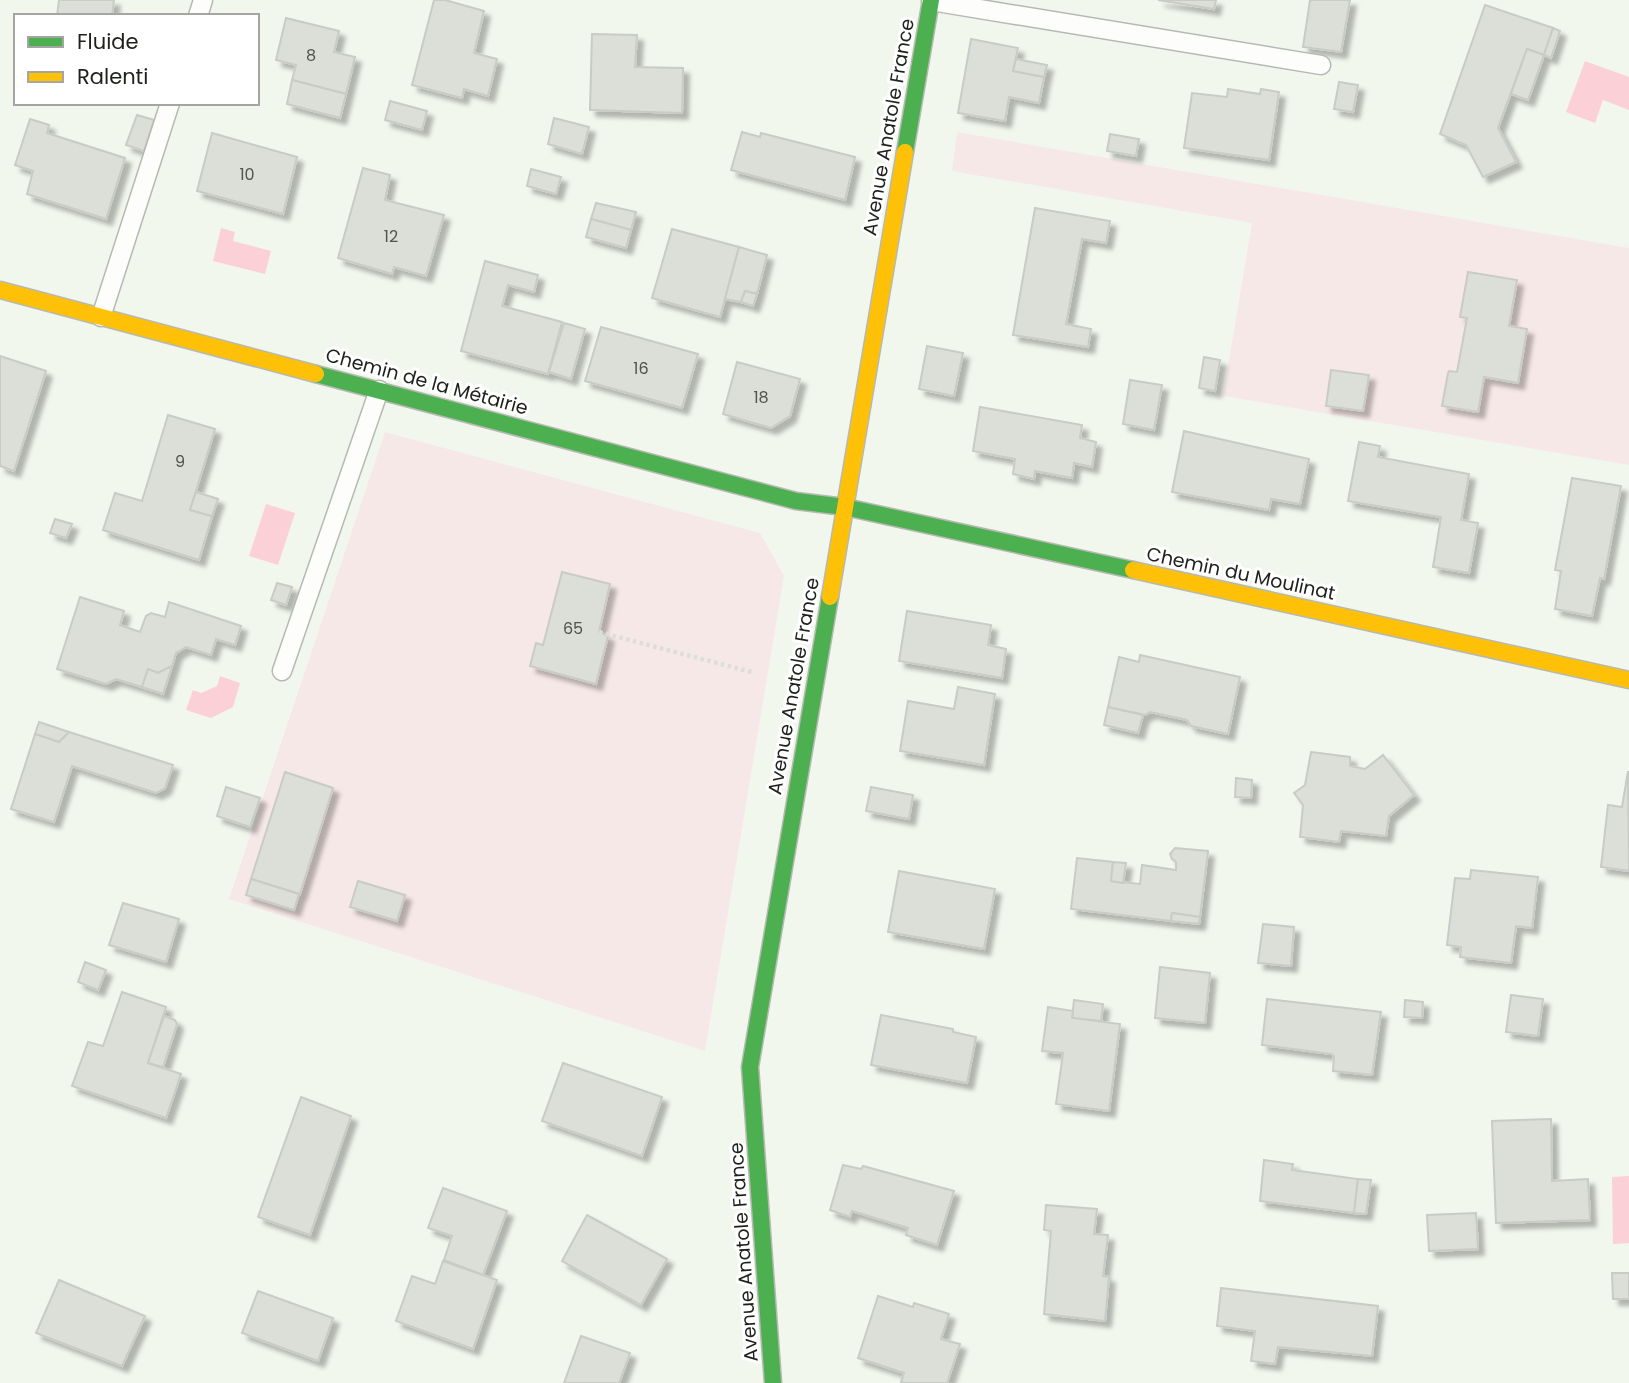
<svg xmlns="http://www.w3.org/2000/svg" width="1629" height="1383" font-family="Poppins,sans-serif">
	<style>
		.green { fill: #f6e8e7 }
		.water { fill: #fbd0d7 }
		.building { fill: #dcdfd8; stroke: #c8ccc4; stroke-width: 2; filter: url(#shadow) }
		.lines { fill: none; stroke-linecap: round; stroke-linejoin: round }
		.lane-casing { stroke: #b6b9b2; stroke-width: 21 }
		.fast-casing { stroke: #b6b9b2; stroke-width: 19 }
		.slow-casing { stroke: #b6b9b2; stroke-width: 19 }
		.path { stroke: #dcdeda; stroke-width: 4.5; stroke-dasharray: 3.5 3.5; stroke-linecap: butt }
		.lane { stroke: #fdfefc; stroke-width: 18 }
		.fast { stroke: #4caf50; stroke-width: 16 }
		.slow { stroke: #ffc107; stroke-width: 16 }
		.labels { text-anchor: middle; stroke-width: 6; stroke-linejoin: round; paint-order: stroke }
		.number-label { font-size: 16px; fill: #50524c }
		.street-label { font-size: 19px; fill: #1e211b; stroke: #fff }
	</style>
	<defs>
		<filter id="shadow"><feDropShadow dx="6" dy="6" stdDeviation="2" flood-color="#0004"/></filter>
	</defs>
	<rect width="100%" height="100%" fill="#f2f7ed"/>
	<!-- green -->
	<g class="green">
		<polygon points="957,132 1629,248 1629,465 1223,396 1252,223 952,171"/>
		<polygon points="385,432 760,533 784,576 705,1051 229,899"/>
	</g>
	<!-- water -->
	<g class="water">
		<polygon points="1585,61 1629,77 1629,110 1603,100 1595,123 1566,112"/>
		<polygon points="221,228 235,232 233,241 271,251 265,274 213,261"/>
		<polygon points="266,504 295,513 278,565 249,556"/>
		<polygon points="220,676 240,683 233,707 211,718 186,710 193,690 201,693 217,686"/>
		<polygon points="1629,1176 1629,1243 1613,1244 1612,1177"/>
	</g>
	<!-- building -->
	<g class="building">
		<polygon points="59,0 114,0 112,16 57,16"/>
		<polygon points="434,0 445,0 484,11 474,53 497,59 488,96 464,89 462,98 412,85"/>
		<polygon points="1158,0 1216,0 1214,9"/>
		<polygon points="1310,0 1350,0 1341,52 1303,47"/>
		<polygon points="1485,5 1553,28 1544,55 1527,49 1498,128 1516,162 1483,177 1466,145 1440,134"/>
		<polygon points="286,18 339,31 334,52 355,57 346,94 292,80 296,65 276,60"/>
		<polygon points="1553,28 1560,31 1551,58 1544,55"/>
		<polygon points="592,34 637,35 635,67 683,68 682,113 590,110"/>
		<polygon points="971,39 1018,48 1013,71 1044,77 1039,103 1009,97 1005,121 958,113"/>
		<polygon points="1527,49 1544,55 1528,100 1511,94"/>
		<polygon points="1016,59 1047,65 1044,77 1013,71"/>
		<polygon points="292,80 346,94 340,118 287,104"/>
		<polygon points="1339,82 1358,85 1353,112 1334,109"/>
		<polygon points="1228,89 1260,94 1261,89 1279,92 1269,160 1184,148 1192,93 1227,97"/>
		<polygon points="390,101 427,111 422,130 385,120"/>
		<polygon points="137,115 154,120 144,151 126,145"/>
		<polygon points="554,118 589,127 582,154 548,144"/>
		<polygon points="30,119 49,125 47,133 125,158 106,219 27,194 33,171 15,165"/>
		<polygon points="742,132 760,137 761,133 855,157 845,200 731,170"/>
		<polygon points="212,133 297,157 283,214 197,191"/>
		<polygon points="1110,134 1139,139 1136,156 1107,151"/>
		<polygon points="363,168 390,175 385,200 444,215 426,276 394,267 392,274 338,258"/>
		<polygon points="531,169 561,177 556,194 527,186"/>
		<polygon points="596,203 636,212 631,230 591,219"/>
		<polygon points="1035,208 1110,221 1106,243 1082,239 1066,324 1091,329 1088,347 1013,335"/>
		<polygon points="591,219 631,230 626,248 586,237"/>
		<polygon points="672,229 739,247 720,317 652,298"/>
		<polygon points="739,247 767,255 757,294 745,291 741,302 725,299"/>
		<polygon points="485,261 538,275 534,292 508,285 502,306 562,322 548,374 461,351"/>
		<polygon points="1468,272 1517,280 1509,326 1527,329 1518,383 1484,377 1478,412 1442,406 1448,373 1449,371 1457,372 1467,318 1460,317"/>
		<polygon points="745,291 757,294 753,306 741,302"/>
		<polygon points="564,323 585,329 571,379 549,372"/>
		<polygon points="601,327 698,354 682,408 585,381"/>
		<polygon points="927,346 963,353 954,396 919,389"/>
		<polygon points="0,356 46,371 14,471 0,466"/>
		<polygon points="1204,357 1220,360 1215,391 1199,388"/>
		<polygon points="737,362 800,379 790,416 771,428 723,414"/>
		<polygon points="1331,370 1369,375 1363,411 1326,406"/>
		<polygon points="1130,380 1162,385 1154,430 1123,424"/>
		<polygon points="980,407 1082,425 1080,438 1096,442 1092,467 1074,463 1072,478 1035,471 1034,479 1013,474 1015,459 973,451"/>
		<polygon points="168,415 215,429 190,510 212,516 199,560 103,530 115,493 142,501"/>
		<polygon points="1184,431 1309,459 1300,504 1271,499 1269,510 1172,492"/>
		<polygon points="1359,442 1380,446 1378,457 1469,474 1461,520 1478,523 1469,573 1433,567 1441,517 1348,501"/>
		<polygon points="1572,478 1621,486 1604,579 1600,578 1592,616 1555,609 1561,571 1555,570"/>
		<polygon points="196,492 218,499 212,516 190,510"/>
		<polygon points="55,519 72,524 66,538 50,533"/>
		<polygon points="562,572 610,584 599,632 608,636 596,684 530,666 536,643 543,645"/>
		<polygon points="277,583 292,587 286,605 271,600"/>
		<polygon points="80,597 124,611 120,625 140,632 146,616 151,613 165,617 169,602 241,626 235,645 216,639 211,655 186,647 176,653 172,666 158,673 148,669 142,687 116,679 106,684 57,669"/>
		<polygon points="907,611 991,625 988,645 1006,649 1002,678 899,661"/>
		<polygon points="1140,655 1240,677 1228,734 1191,726 1187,720 1150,712 1145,715 1108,707 1119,657 1139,662"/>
		<polygon points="172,666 163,694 142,687 148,669 158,673"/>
		<polygon points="958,687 995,694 984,765 900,751 908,701 954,709"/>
		<polygon points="1108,707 1143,715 1138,733 1104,725"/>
		<polygon points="39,722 69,732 59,742 35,734"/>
		<polygon points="69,732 173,765 165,788 156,793 72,766 54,822 11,809 35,734 59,742"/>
		<polygon points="1311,752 1350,757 1350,766 1365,769 1383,755 1414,795 1389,816 1386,836 1341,831 1339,842 1300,837 1303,805 1294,793 1305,785"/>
		<polygon points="1628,771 1629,871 1601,867 1608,805 1622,807"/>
		<polygon points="285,772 333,788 300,894 251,879"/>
		<polygon points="1236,778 1252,780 1251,798 1235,797"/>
		<polygon points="226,787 260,798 250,827 217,816"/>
		<polygon points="871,787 913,795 909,819 866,811"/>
		<polygon points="1175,848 1208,851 1200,917 1172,913 1171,921 1071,909 1077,858 1113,862 1111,881 1140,884 1142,865 1176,870 1176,862 1172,859 1170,854"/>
		<polygon points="1113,862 1126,863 1123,883 1111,881"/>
		<polygon points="1471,870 1538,877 1532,928 1516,926 1511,963 1460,957 1461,947 1447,945 1455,878 1470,879"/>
		<polygon points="899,871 995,889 984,949 888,932"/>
		<polygon points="251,879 299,894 294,910 246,895"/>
		<polygon points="358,881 405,895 397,921 350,907"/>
		<polygon points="123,903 179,919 166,962 109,945"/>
		<polygon points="1172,913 1200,917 1199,924 1171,921"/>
		<polygon points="1263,924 1294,927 1291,966 1258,963"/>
		<polygon points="85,962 106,970 98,990 78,982"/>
		<polygon points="1160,967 1210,973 1205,1023 1155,1018"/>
		<polygon points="122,992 166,1007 148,1063 181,1074 166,1118 72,1086 88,1042 103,1046"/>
		<polygon points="1511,995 1543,999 1538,1036 1506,1032"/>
		<polygon points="1267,999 1381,1012 1372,1075 1333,1071 1334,1056 1331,1054 1262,1045"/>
		<polygon points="1074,1000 1103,1004 1101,1021 1072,1018"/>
		<polygon points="1405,1000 1423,1002 1422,1018 1404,1017"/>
		<polygon points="1048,1007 1073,1011 1072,1018 1120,1024 1109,1111 1056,1104 1063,1053 1042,1051"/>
		<polygon points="881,1015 953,1029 953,1032 976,1037 967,1083 871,1065"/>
		<polygon points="164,1016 175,1020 177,1024 163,1067 148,1063"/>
		<polygon points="563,1063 662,1097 642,1156 542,1121"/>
		<polygon points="301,1097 351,1116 310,1235 258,1217"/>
		<polygon points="1551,1119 1552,1181 1588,1179 1590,1220 1496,1223 1492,1121"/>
		<polygon points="1264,1160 1293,1164 1292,1170 1358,1179 1354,1213 1260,1201"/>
		<polygon points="843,1165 861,1169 863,1166 954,1191 937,1245 906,1235 908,1228 852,1211 850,1217 830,1210"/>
		<polygon points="1358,1179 1371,1180 1366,1214 1354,1213"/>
		<polygon points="443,1188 507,1211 483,1275 444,1260 452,1236 428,1228"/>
		<polygon points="1046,1205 1097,1209 1094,1234 1108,1235 1103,1276 1109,1277 1105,1321 1044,1314 1051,1231 1044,1230"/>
		<polygon points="1476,1213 1478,1249 1429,1251 1427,1215"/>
		<polygon points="587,1215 667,1259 641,1305 562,1261"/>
		<polygon points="443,1261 497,1280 473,1349 396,1321 412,1276 435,1284"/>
		<polygon points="1612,1273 1629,1273 1629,1299 1613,1299"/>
		<polygon points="59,1280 145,1316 122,1366 36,1333"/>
		<polygon points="1221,1288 1378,1306 1372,1356 1278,1347 1275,1364 1251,1361 1255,1331 1217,1326"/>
		<polygon points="258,1291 333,1318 318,1361 242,1333"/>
		<polygon points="878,1296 913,1307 914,1303 949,1314 941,1339 960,1344 947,1383 905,1383 901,1382 904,1373 858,1358"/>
		<polygon points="581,1336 630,1353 619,1383 564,1383"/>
	</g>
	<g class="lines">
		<!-- lane casing -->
		<g class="lane-casing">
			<g id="lane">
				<polyline points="931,1 1321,65"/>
				<polyline points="198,16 203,0"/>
				<polyline points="101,317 170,103"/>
				<polyline points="282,671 379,390"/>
			</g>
		</g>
		<!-- fast casing -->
		<g class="fast-casing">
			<g id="fast">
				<polyline points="905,152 931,0"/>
				<polyline points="316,374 796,501 845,507 1133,570"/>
				<polyline points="773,1383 750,1067 830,597"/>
			</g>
		</g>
		<!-- slow casing -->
		<g class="slow-casing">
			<g id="slow">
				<polyline points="0,290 316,374"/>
				<polyline points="1133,570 1629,680"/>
				<polyline points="830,597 905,152"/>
			</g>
		</g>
		<!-- path -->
		<polyline class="path" points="599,632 755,673"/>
		<!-- lane -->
		<use href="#lane" class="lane"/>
		<!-- fast -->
		<use href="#fast" class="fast"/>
		<!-- slow -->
		<use href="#slow" class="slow"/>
	</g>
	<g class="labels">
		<!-- number labels -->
		<g class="number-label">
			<text x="311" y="61">8</text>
			<text x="247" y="180">10</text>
			<text x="391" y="242">12</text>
			<text x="641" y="374">16</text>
			<text x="761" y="403">18</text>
			<text x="180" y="467">9</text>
			<text x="573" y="634">65</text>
		</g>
		<!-- street labels -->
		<g class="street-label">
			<text transform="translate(888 127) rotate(-80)" y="7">Avenue Anatole France</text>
			<text transform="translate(427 381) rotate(15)" y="7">Chemin de la Métairie</text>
			<text transform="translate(1241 573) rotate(12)" y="7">Chemin du Moulinat</text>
			<text transform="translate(793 686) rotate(-80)" y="7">Avenue Anatole France</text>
			<text transform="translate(743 1252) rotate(-94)" y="7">Avenue Anatole France</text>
		</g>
	</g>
	<!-- legend -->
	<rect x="14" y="14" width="245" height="91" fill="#ffffff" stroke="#a5a6a4" stroke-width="2"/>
	<rect x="28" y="37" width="35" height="10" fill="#4caf50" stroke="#a5a6a4" stroke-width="2"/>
	<text x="77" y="49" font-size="21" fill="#1e211b">Fluide</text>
	<rect x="28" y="72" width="35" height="10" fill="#ffc107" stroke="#a5a6a4" stroke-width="2"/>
	<text x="77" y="84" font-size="21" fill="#1e211b">Ralenti</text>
</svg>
